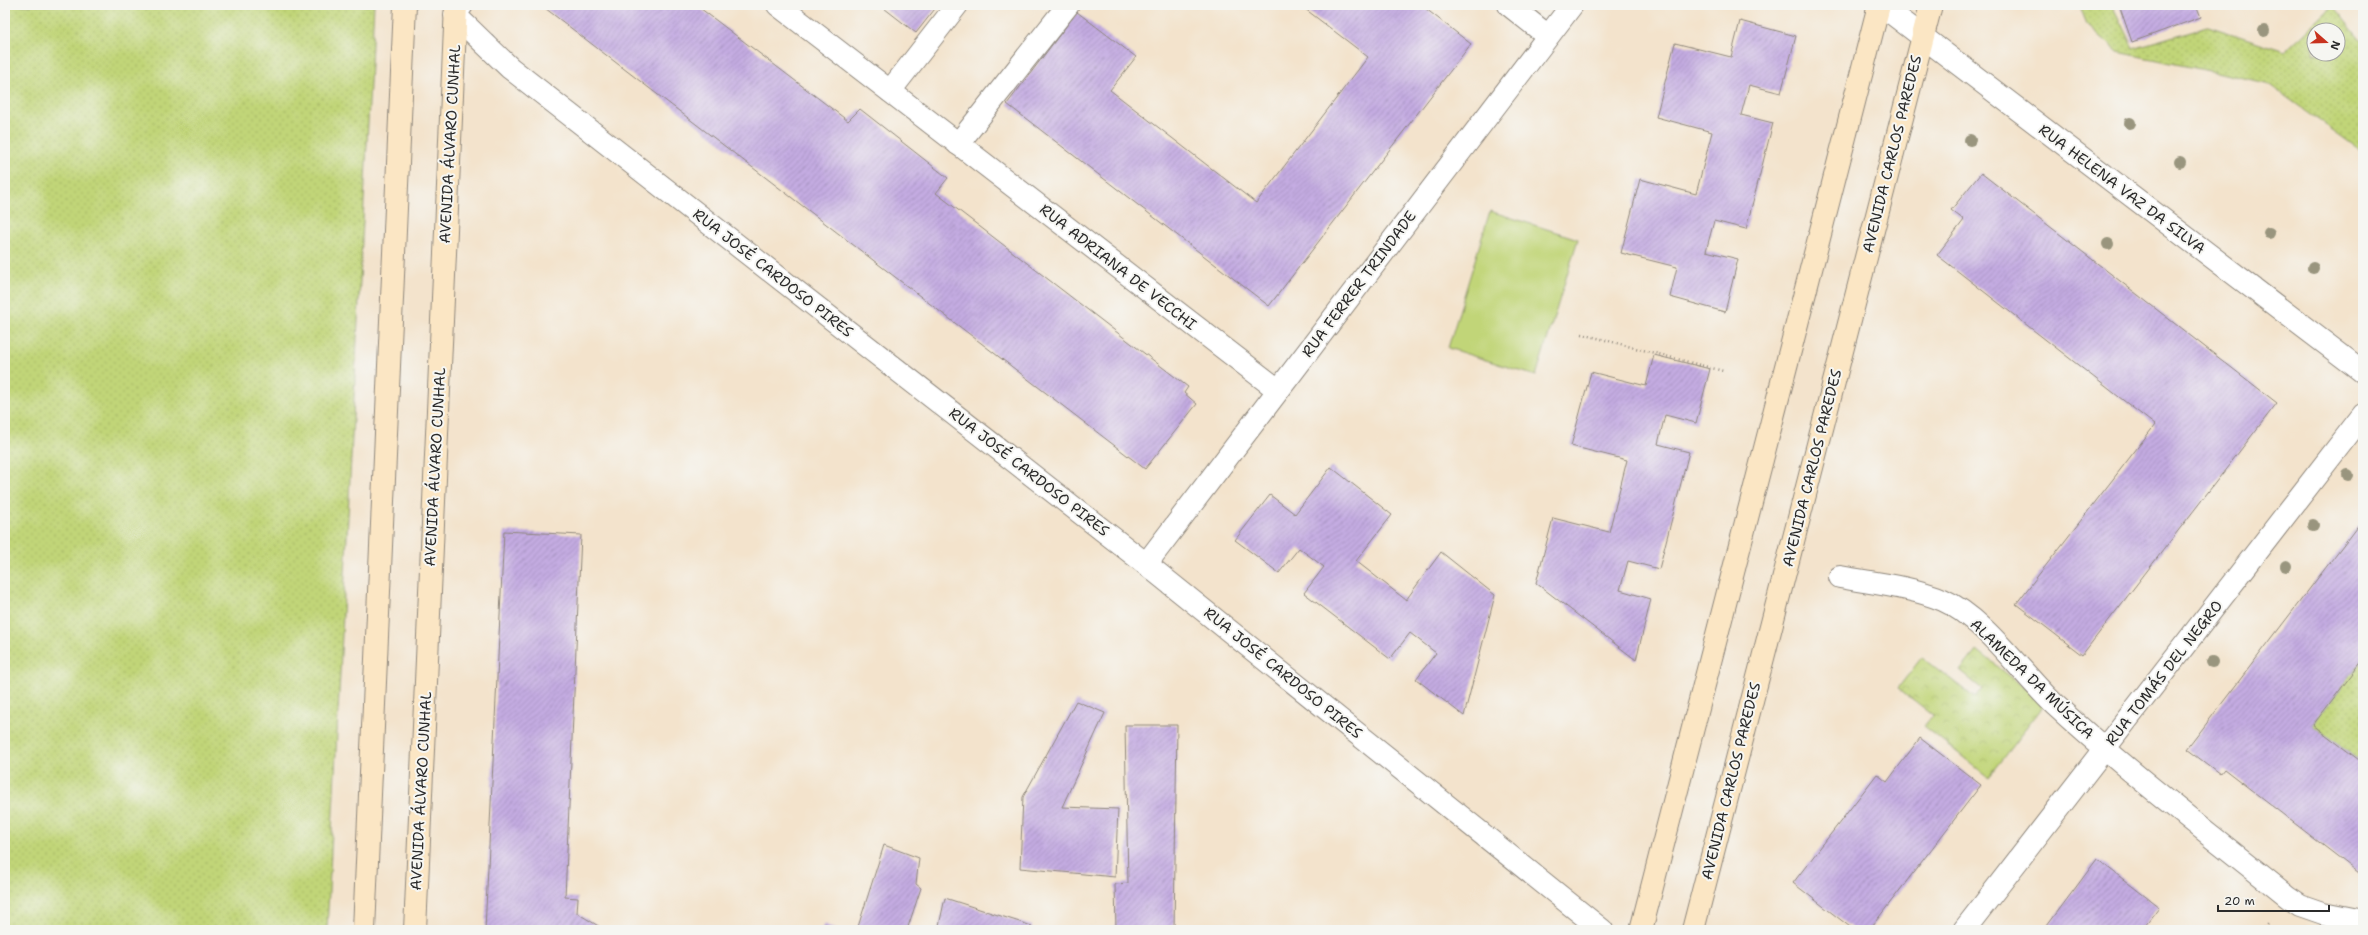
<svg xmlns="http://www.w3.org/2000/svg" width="2368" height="935" font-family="'Shantell Sans',sans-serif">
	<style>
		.grass { fill: url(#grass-dots); stroke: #768052; fill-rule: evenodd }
		.park { fill: url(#park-crowns); stroke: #768052 }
		.pitch { fill: #c1d578; stroke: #768052 }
		.building { fill: url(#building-hatch) }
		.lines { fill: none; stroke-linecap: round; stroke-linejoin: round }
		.street-casing { stroke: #8f877c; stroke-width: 24 }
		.secondary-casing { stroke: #8f877c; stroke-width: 24 }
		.path { stroke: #8f877c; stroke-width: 2.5; stroke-dasharray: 1 3; stroke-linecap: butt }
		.street { stroke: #fff; stroke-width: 22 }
		.secondary { stroke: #fbe6c4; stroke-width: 22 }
		.tree { fill: #99957e }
		.labels { text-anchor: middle; stroke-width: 4; stroke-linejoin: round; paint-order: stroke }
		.street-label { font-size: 15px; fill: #2b2b2b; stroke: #f6f6f2 }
	</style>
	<defs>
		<pattern id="grass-dots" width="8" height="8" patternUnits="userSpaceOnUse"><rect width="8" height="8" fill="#c1d578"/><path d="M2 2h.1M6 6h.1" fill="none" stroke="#a6b768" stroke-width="1.8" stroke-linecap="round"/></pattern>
		<pattern id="park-crowns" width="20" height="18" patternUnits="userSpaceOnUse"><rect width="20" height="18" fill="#c1d578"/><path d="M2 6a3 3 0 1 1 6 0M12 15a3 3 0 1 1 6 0" fill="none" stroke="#a6b768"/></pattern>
		<pattern id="building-hatch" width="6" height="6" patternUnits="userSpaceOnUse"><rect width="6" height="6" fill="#c4ace2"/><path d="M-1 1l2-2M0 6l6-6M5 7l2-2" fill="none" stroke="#9f8cb7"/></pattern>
	</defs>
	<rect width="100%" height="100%" fill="#f6f6f2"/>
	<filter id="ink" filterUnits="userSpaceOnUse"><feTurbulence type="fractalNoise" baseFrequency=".025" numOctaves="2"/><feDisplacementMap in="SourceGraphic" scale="8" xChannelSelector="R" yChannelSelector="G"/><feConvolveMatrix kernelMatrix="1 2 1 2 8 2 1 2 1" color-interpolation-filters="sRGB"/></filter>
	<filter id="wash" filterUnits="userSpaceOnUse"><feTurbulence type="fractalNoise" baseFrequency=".012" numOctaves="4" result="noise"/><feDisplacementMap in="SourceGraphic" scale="16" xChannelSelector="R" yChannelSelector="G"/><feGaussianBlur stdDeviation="0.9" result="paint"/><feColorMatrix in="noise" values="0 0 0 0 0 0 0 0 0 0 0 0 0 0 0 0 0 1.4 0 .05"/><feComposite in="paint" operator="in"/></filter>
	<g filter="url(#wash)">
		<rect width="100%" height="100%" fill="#f3e3cc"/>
		<!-- grass -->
		<g class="grass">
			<polygon points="5,5 374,5 327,930 5,930"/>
			<path d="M 2079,5 L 2112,5 L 2133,48 L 2208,26 L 2285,51 L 2333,6 L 2363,43 L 2363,152 L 2267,83 L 2118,52 L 2087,24 ZM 2314,30 L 2338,30 L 2338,54 L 2314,54 Z"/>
			<polygon points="2363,660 2363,763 2313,725"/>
		</g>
		<!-- park -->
		<polygon class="park" points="1977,650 2045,704 1988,777 1924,726 1933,715 1898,688 1922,657 1975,698 1982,689 1960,671"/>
		<!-- pitch -->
		<polygon class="pitch" points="1490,211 1578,239 1536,376 1448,348"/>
		<g id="blocks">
			<!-- building -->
			<g class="building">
				<polygon points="541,5 696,5 848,121 860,109 948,178 936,193 1188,387 1184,393 1197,404 1145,469"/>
				<polygon points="880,5 938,5 916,33"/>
				<polygon points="1300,5 1421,5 1471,44 1269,306 1007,104 1077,12 1136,57 1110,90 1256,203 1368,57"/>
				<polygon points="2119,5 2196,5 2201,17 2132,42"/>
				<polygon points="1740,21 1796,36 1781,93 1749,85 1741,115 1773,123 1746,229 1714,221 1706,251 1738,259 1725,312 1670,297 1677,267 1621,253 1640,179 1696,194 1712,132 1656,117 1675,43 1731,57"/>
				<polygon points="1981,173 2277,403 2082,655 2016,604 2155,425 1937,255 1964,220 1951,210"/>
				<polygon points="1654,355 1710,369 1696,423 1665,415 1658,444 1689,452 1659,569 1628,561 1620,590 1651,599 1636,660 1536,583 1553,518 1609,532 1627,460 1571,446 1591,372 1646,386"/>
				<polygon points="1331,467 1392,515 1356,561 1406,600 1441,552 1495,595 1464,716 1416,679 1436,653 1410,633 1390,659 1304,593 1324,567 1299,548 1279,573 1235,540 1270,495 1295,514"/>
				<polygon points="2363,519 2363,660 2313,725 2363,763 2363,876 2224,769 2220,774 2187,749"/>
				<polygon points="504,531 581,535 565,897 578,898 577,913 605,930 485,930"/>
				<polygon points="1076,701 1105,713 1062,807 1118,809 1115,877 1020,868 1023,797"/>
				<polygon points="1125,725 1177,725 1174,930 1116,930 1115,884 1128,883"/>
				<polygon points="1920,738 1981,785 1869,930 1854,930 1793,883 1877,774 1887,782"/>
				<polygon points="884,845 919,858 916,884 921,888 907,930 857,930"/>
				<polygon points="2097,859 2159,907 2141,930 2044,930"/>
				<polygon points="945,898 1032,926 1032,930 938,930"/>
				<polygon points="824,924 838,930 821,930"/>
			</g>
		</g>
	</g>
	<g filter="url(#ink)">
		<use href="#blocks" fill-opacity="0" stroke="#8f877c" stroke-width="1"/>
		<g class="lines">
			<!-- street casing -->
			<g class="street-casing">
				<g id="street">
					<polyline points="462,5 455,15 510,68 1146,564 1602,930"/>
					<polyline points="778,5 1278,390"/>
					<polyline points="1509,5 1548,36"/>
					<polyline points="1881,5 2363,372"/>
					<polyline points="890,91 957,5"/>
					<polyline points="958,144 1068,5"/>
					<polyline points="1146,564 1572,5"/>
					<path d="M 1840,577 C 1872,583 1913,587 1943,600 C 1984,618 2022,674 2055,705 C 2129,773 2210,834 2288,897 L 2300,905 L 2323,913 L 2363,921"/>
					<polyline points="1964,930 2363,415"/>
				</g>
			</g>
			<!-- secondary casing -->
			<g class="secondary-casing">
				<g id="secondary">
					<polyline points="364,930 405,5"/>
					<polyline points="415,930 456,5"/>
					<polyline points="1641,930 1879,5"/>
					<polyline points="1693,930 1931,5"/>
				</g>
			</g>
			<!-- path -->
			<g class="path">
				<polyline points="1582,334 1723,371"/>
				<polyline points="2262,930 2270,921"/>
			</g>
			<!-- street -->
			<use href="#street" class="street"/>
			<!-- secondary -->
			<use href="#secondary" class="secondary"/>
		</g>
		<!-- trees -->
		<g class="tree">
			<circle cx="2264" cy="31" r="6"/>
			<circle cx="2130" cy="123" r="6"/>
			<circle cx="1970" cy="140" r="6"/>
			<circle cx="2180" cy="162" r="6"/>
			<circle cx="2269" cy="233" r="6"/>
			<circle cx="2108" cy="244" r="6"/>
			<circle cx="2313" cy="268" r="6"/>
			<circle cx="2348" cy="475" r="6"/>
			<circle cx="2313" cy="525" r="6"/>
			<circle cx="2286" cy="566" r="6"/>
			<circle cx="2212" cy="662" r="6"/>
		</g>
	</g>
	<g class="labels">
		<!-- street labels -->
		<g class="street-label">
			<text transform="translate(450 144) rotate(-87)" y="5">AVENIDA ÁLVARO CUNHAL</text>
			<text transform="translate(1892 154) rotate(-76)" y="5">AVENIDA CARLOS PAREDES</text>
			<text transform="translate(2122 189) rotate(37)" y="5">RUA HELENA VAZ DA SILVA</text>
			<text transform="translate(1118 267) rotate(38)" y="5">RUA ADRIANA DE VECCHI</text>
			<text transform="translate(773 273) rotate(38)" y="5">RUA JOSÉ CARDOSO PIRES</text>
			<text transform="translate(1359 284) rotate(-53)" y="5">RUA FERRER TRINDADE</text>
			<text transform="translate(435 467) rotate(-87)" y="5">AVENIDA ÁLVARO CUNHAL</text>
			<text transform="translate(1812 468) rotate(-76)" y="5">AVENIDA CARLOS PAREDES</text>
			<text transform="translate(1029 472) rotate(38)" y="5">RUA JOSÉ CARDOSO PIRES</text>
			<text transform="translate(1283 673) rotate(39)" y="5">RUA JOSÉ CARDOSO PIRES</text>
			<text transform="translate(2164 673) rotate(-52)" y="5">RUA TOMÁS DEL NEGRO</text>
			<text transform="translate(2032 679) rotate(44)" y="5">ALAMEDA DA MÚSICA</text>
			<text transform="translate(1731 781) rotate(-76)" y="5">AVENIDA CARLOS PAREDES</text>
			<text transform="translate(421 791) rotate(-87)" y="5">AVENIDA ÁLVARO CUNHAL</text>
		</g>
	</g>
	<!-- margin -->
	<rect width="2368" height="935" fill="none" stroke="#f6f6f2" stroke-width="20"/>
	<!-- north arrow -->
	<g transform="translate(2326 42) rotate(110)"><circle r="19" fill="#f6f6f2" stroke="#a5a5a2"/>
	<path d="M0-3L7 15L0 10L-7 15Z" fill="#c8321e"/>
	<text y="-6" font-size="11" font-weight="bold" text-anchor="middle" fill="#2b2b2b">N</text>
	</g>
	<!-- scale -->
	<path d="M2218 905v6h111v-6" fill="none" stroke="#2b2b2b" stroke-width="2"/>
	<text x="2224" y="905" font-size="12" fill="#2b2b2b" stroke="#f6f6f2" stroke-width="3" paint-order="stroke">20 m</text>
</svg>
